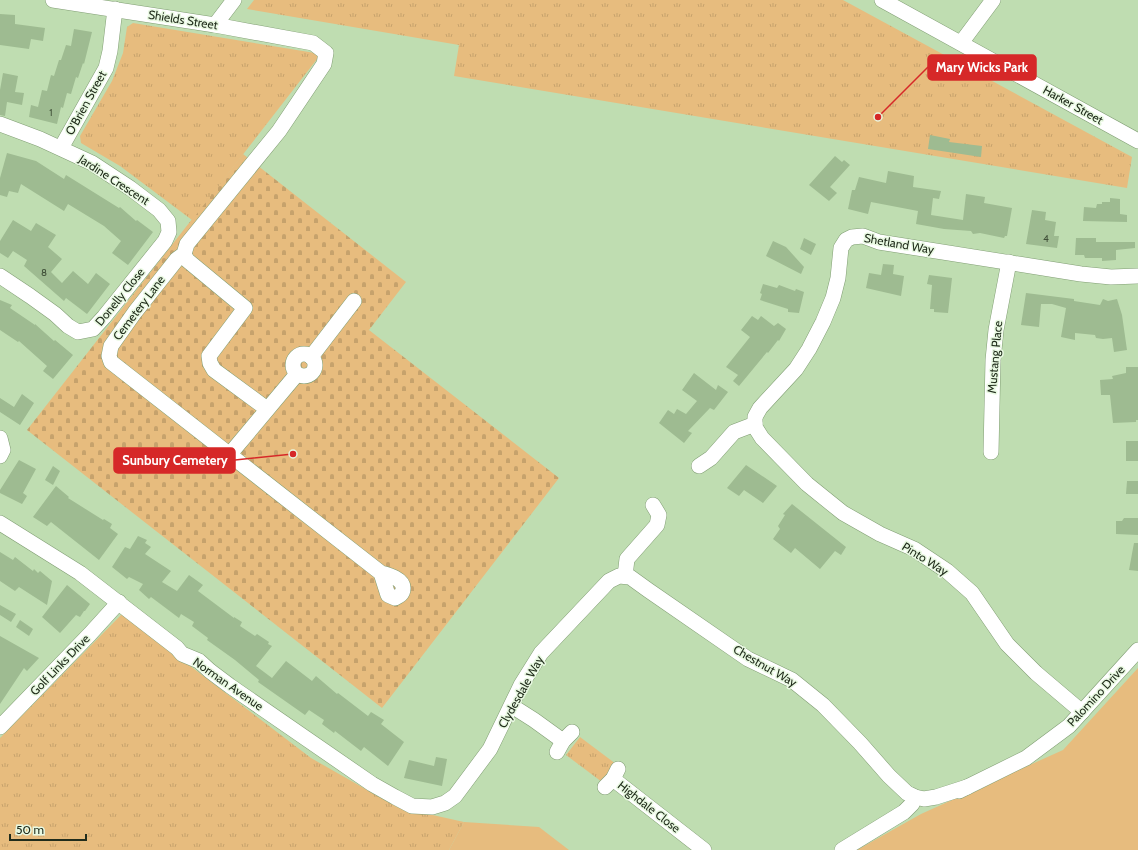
<svg xmlns="http://www.w3.org/2000/svg" width="1138" height="850" font-family="Cabin,sans-serif">
	<style>
		.green { fill: #e7bc7e }
		.cemetery { fill: url(#cemetery-stones) }
		.park { fill: url(#park-tufts) }
		.building { fill: #9ebb91 }
		.lines { fill: none; stroke-linecap: round; stroke-linejoin: round }
		.minor-casing { stroke: #819e74; stroke-width: 16 }
		.minor { stroke: #fff; stroke-width: 15 }
		.labels { text-anchor: middle; stroke-width: 3; stroke-linejoin: round; paint-order: stroke }
		.number-label { font-size: 10px; fill: #405039 }
		.street-label { font-size: 12px; fill: #212d1c; stroke: #e9f9e2 }
		.leader { fill: none; stroke: #d62828; stroke-width: 1.5 }
		.callout-dot { fill: #d62828; stroke: #e9f9e2; stroke-width: 1.5 }
		.callout { fill: #d62828; stroke: #d62828; stroke-width: 1.5 }
		.callout-label { font-size: 13px; text-anchor: middle; font-weight: bold; fill: #fff }
	</style>
	<defs>
		<pattern id="cemetery-stones" width="16" height="16" patternUnits="userSpaceOnUse"><rect width="16" height="16" fill="#e7bc7e"/><path d="M2 7V4a2 2 0 0 1 4 0v3zM10 15v-3a2 2 0 0 1 4 0v3z" fill="#c6a26c"/></pattern>
		<pattern id="park-tufts" width="24" height="20" patternUnits="userSpaceOnUse"><rect width="24" height="20" fill="#e7bc7e"/><path d="M3 7l-1-3M5 7V3M7 7l1-3M15 17l-1-3M17 17v-4M19 17l1-3" fill="none" stroke="#c6a26c"/></pattern>
	</defs>
	<rect width="100%" height="100%" fill="#bfddb1"/>
	<!-- green -->
	<g class="green">
		<polygon points="1138,668 1138,850 857,850 921,814 1063,750"/>
		<polygon points="464,822 539,827 569,850 449,850"/>
	</g>
	<!-- cemetery -->
	<polygon class="cemetery" points="243,154 406,282 369,330 559,478 382,708 27,430"/>
	<!-- park -->
	<g class="park">
		<polygon points="254,0 843,0 1132,157 1127,188 454,76 459,45 247,9"/>
		<polygon points="133,23 321,54 192,220 120,166 81,143 80,136 112,81 123,53 127,27"/>
		<polygon points="122,614 311,758 397,807 464,822 449,850 0,850 0,738"/>
		<polygon points="580,737 616,764 602,782 566,755"/>
	</g>
	<!-- building -->
	<g class="building">
		<polygon points="0,14 15,15 15,24 45,28 43,41 31,39 29,49 0,45"/>
		<polygon points="74,29 92,32 84,64 83,63 78,78 76,77 71,94 67,93 63,108 61,107 57,124 29,117 31,105 38,107 42,90 47,91 51,75 54,76 59,60 61,60 66,45 71,46"/>
		<polygon points="3,73 18,76 15,92 24,93 22,105 7,102 5,116 0,115 0,90"/>
		<polygon points="930,135 950,139 949,142 982,146 981,157 928,149"/>
		<polygon points="7,153 36,161 64,179 66,175 119,208 120,207 136,221 137,220 153,232 128,265 112,253 121,241 104,226 68,204 64,211 21,184 18,193 9,191 7,197 0,195 0,178"/>
		<polygon points="835,156 842,162 844,160 850,165 830,187 837,193 829,201 809,185"/>
		<polygon points="888,171 914,176 913,187 941,191 939,199 933,198 931,215 963,220 966,194 985,197 984,203 1012,208 1007,236 1005,236 1004,238 980,233 973,234 971,231 944,229 916,224 918,211 871,202 868,214 848,209 852,190 855,190 859,177 886,183"/>
		<polygon points="1110,198 1120,199 1120,214 1127,215 1127,222 1083,221 1084,207 1096,208 1097,204 1102,204 1102,202 1110,202"/>
		<polygon points="1032,210 1046,212 1045,220 1056,222 1054,236 1059,236 1057,248 1026,244"/>
		<polygon points="13,220 31,231 36,223 56,235 48,247 62,259 51,272 62,283 73,271 88,284 96,273 110,284 87,314 66,298 64,301 24,266 27,260 13,251 8,258 0,253 0,241"/>
		<polygon points="804,238 816,244 811,255 800,249"/>
		<polygon points="1076,238 1096,238 1096,242 1135,242 1135,248 1116,250 1116,260 1102,261 1102,258 1085,258 1084,255 1075,255"/>
		<polygon points="773,241 786,247 804,267 801,274 766,256"/>
		<polygon points="883,264 894,265 893,274 904,276 901,296 866,288 869,273 881,275"/>
		<polygon points="929,275 952,278 948,313 934,312 934,309 930,309 932,285 927,284"/>
		<polygon points="763,284 777,288 779,285 795,291 796,289 804,292 799,313 788,312 788,309 760,300 762,294 760,293"/>
		<polygon points="1026,293 1074,299 1074,301 1100,305 1103,299 1108,301 1117,299 1122,315 1127,350 1114,352 1112,338 1103,339 1096,338 1095,335 1075,333 1075,340 1061,337 1066,308 1052,304 1041,304 1039,327 1021,325"/>
		<polygon points="0,300 12,305 10,308 35,325 35,324 54,341 55,340 73,355 53,379 43,371 47,366 19,341 18,342 0,330"/>
		<polygon points="752,316 758,320 761,316 774,326 778,323 786,329 779,341 778,340 768,353 767,352 739,386 733,381 738,375 726,367 750,337 741,330"/>
		<polygon points="1126,367 1138,367 1138,420 1136,420 1136,422 1113,423 1110,395 1101,395 1100,380 1113,379 1112,376 1126,373"/>
		<polygon points="694,373 716,390 718,385 728,392 714,410 710,408 688,431 692,433 684,443 659,423 668,410 674,414 677,409 686,414 697,401 682,390"/>
		<polygon points="22,394 34,403 20,425 0,412 0,398 14,407"/>
		<rect x="1126" y="441" width="12" height="20"/>
		<polygon points="19,460 36,469 23,493 27,496 22,504 0,493 0,490"/>
		<polygon points="746,465 777,486 763,503 744,490 739,496 727,488"/>
		<polygon points="53,466 60,471 53,485 45,480"/>
		<polygon points="1127,481 1138,481 1138,494 1126,494"/>
		<polygon points="56,486 69,497 68,498 103,520 104,519 112,524 110,528 118,534 99,560 51,522 47,526 33,517"/>
		<polygon points="792,504 846,547 841,555 835,551 820,569 795,548 791,553 773,539 780,529 778,526 785,515 783,514"/>
		<polygon points="1124,518 1138,518 1138,535 1116,534 1116,521 1122,521"/>
		<polygon points="138,536 147,540 145,543 151,547 145,554 171,571 162,582 177,591 189,575 203,585 198,591 234,618 234,617 242,622 240,626 255,636 257,634 269,642 268,644 272,646 256,666 272,678 286,661 312,681 316,676 337,694 338,693 368,716 371,712 384,720 381,724 404,742 388,766 364,747 361,751 335,731 334,733 322,724 324,720 309,710 305,715 258,682 259,680 235,660 207,640 208,638 192,626 194,622 181,614 179,618 151,597 149,599 139,590 143,584 129,577 127,579 112,567 125,547 130,549"/>
		<polygon points="1134,543 1138,543 1138,571 1129,570"/>
		<polygon points="0,552 13,560 15,557 33,571 34,569 38,573 40,571 52,581 47,605 19,587 15,591 0,581"/>
		<polygon points="67,585 90,604 85,611 84,611 80,617 76,615 60,633 42,617"/>
		<polygon points="0,605 16,614 11,622 0,615"/>
		<polygon points="20,620 33,629 29,636 16,627"/>
		<polygon points="0,636 39,658 27,671 24,668 0,704"/>
		<polygon points="436,757 447,759 442,786 404,778 409,760 434,766"/>
	</g>
	<g class="lines">
		<!-- minor casing -->
		<g class="minor-casing">
			<g id="minor">
				<path d="M 53,0 L 215,25 L 313,43 L 326,53 L 324,64 L 279,131 L 187,244 L 184,254 L 177,259 L 135,312 L 111,346 L 109,356 L 111,362 L 381,573 C 389,575 404,579 403,589 C 403,594 399,596 395,598 L 388,595 L 381,573"/>
				<polyline points="882,0 1138,141"/>
				<polyline points="215,25 234,0"/>
				<polyline points="961,43 993,0"/>
				<polyline points="0,124 40,139 92,163 130,188 159,210 168,221 169,232 165,241 104,317 93,329 78,332 68,326 55,314 30,296 0,276"/>
				<polyline points="61,148 106,68 110,51 115,9"/>
				<polyline points="184,254 187,260 245,308 209,356 210,363 214,370 267,409"/>
				<circle cx="304" cy="365" r="11"/>
				<polyline points="311,357 354,301"/>
				<polyline points="0,438 3,450 0,456"/>
				<polyline points="991,452 993,360 996,330 1009,262"/>
				<polyline points="230,454 297,374"/>
				<polyline points="699,466 711,458 734,432 755,424"/>
				<polyline points="0,523 80,573 177,648 182,654 199,661 210,671 230,686 372,784 395,797 412,806 432,807 445,803 455,796 490,749 521,685 541,653 609,581 619,576 630,577 648,590 748,659 792,680 823,705 860,743 889,776 907,793 915,797 924,799 936,797 967,787"/>
				<polyline points="625,576 627,559 657,525 659,515 653,505"/>
				<polyline points="512,706 534,720 563,741"/>
				<polyline points="1082,712 1036,673 1007,644 972,593 947,571 914,549 880,534 843,513 807,484 762,438 755,427 755,417 760,408 796,369 809,349 823,322 833,298 838,278 841,248 846,240 852,237 863,236 879,242 1081,274 1111,277 1138,276"/>
				<polyline points="0,727 90,634 119,602"/>
				<polyline points="557,752 563,741 572,732"/>
				<polyline points="613,779 704,850"/>
				<polyline points="605,787 613,779 618,769"/>
				<polyline points="959,791 1026,758 1069,726 1138,650"/>
				<polyline points="842,850 904,812 912,804 915,797"/>
			</g>
		</g>
		<!-- minor -->
		<use href="#minor" class="minor"/>
	</g>
	<g class="labels">
		<!-- number labels -->
		<g class="number-label">
			<text x="51" y="116">1</text>
			<text x="1046" y="242">4</text>
			<text x="44" y="276">8</text>
		</g>
		<!-- street labels -->
		<g class="street-label">
			<text transform="translate(183 20) rotate(9)" y="4">Shields Street</text>
			<text transform="translate(86 103) rotate(-61)" y="4">O'Brien Street</text>
			<text transform="translate(1073 105) rotate(29)" y="4">Harker Street</text>
			<text transform="translate(114 180) rotate(33)" y="4">Jardine Crescent</text>
			<text transform="translate(899 244) rotate(10)" y="4">Shetland Way</text>
			<text transform="translate(120 297) rotate(-51)" y="4">Donelly Close</text>
			<text transform="translate(139 308) rotate(-53)" y="4">Cemetery Lane</text>
			<text transform="translate(995 357) rotate(-85)" y="4">Mustang Place</text>
			<text transform="translate(925 559) rotate(32)" y="4">Pinto Way</text>
			<text transform="translate(60 665) rotate(-46)" y="4">Golf Links Drive</text>
			<text transform="translate(765 666) rotate(30)" y="4">Chestnut Way</text>
			<text transform="translate(228 684) rotate(35)" y="4">Norman Avenue</text>
			<text transform="translate(521 692) rotate(-61)" y="4">Clydesdale Way</text>
			<text transform="translate(1096 696) rotate(-47)" y="4">Palomino Drive</text>
			<text transform="translate(649 807) rotate(38)" y="4">Highdale Close</text>
		</g>
	</g>
	<!-- callouts -->
	<path class="leader" d="M878 117L928 67M293 454L235 460"/>
	<g class="callout-dot">
		<circle cx="878" cy="117" r="4"/>
		<circle cx="293" cy="454" r="4"/>
	</g>
	<g class="callout">
		<rect x="928" y="55" width="108" height="25" rx="4"/>
		<rect x="114" y="448" width="121" height="25" rx="4"/>
	</g>
	<g class="callout-label">
		<text x="982" y="72">Mary Wicks Park</text>
		<text x="175" y="465">Sunbury Cemetery</text>
	</g>
	<!-- scale -->
	<path d="M10 834v6h76v-6" fill="none" stroke="#212d1c" stroke-width="2"/>
	<text x="16" y="834" font-size="12" fill="#212d1c" stroke="#e9f9e2" stroke-width="3" paint-order="stroke">50 m</text>
</svg>
